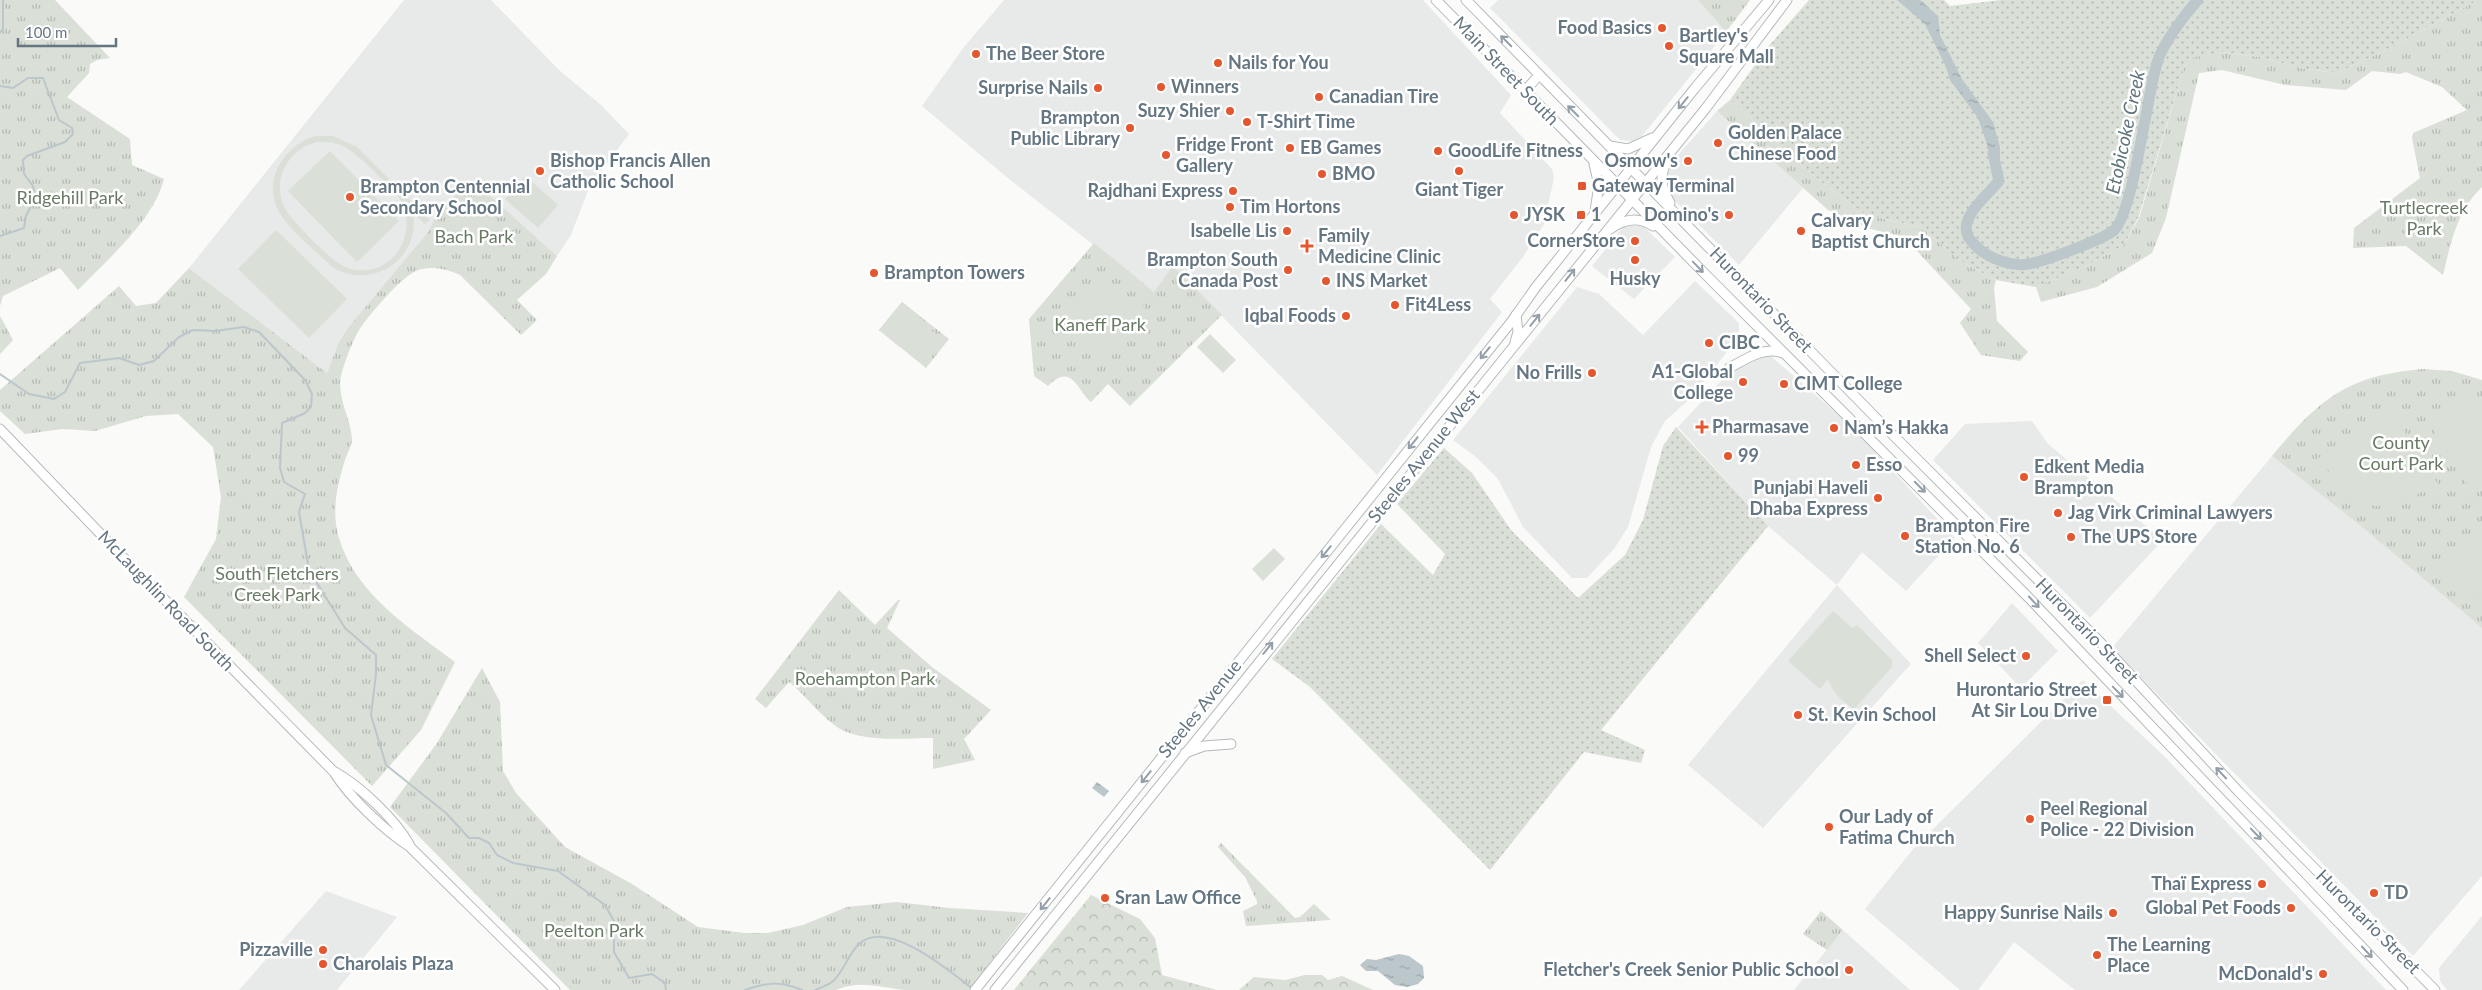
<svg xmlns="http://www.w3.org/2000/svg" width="2482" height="990" font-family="Lato,sans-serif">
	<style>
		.built { fill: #e8e9e9 }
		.grass { fill: url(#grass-dots) }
		.forest { fill: url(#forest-crowns) }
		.park { fill: url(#park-tufts) }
		.pitch { fill: #dadfd7; fill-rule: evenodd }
		.water { fill: url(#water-ripples) }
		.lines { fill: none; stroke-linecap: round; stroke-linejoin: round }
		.stream { stroke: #bbc7cb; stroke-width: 2 }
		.river { stroke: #bbc7cb; stroke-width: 11 }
		.major-casing { stroke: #b5babe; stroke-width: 11 }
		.major { stroke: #fff; stroke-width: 9 }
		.oneway { stroke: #939fa8 }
		.poi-dot { fill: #e4572e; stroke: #fff; stroke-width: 2 }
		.labels { text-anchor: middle; stroke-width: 5; stroke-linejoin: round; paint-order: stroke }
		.poi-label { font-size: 18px; font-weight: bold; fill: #657683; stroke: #fff; text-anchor: start }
		.street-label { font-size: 18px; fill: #657683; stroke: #fff }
		.park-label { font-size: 18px; fill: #687a64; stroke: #fff }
		.water-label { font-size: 19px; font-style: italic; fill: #60757c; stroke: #fff }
	</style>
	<defs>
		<pattern id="grass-dots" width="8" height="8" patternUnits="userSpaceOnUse" patternTransform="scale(1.25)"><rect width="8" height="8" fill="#dadfd7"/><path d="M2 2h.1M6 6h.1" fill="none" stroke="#b4b9b4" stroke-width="1.8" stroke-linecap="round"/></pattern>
		<pattern id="forest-crowns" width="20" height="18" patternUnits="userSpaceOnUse" patternTransform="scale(1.25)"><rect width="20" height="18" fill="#dadfd7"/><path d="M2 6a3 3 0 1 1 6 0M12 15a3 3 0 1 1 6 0" fill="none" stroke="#b4b9b4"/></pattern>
		<pattern id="park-tufts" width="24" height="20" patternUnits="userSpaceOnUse" patternTransform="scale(1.25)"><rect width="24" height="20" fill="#dadfd7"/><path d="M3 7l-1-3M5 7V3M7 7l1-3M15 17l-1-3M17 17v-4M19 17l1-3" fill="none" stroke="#b4b9b4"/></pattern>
		<pattern id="water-ripples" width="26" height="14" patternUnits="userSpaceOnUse" patternTransform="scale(1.25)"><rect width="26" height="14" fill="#bbc7cb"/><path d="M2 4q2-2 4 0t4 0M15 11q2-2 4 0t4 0" fill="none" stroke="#9ca6aa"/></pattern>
	</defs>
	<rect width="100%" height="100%" fill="#fafaf8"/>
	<!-- built -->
	<g class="built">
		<polygon points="404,0 491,0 559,70 601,105 629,134 589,188 571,235 557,256 470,179 436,214 429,231 338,344 327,373 189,268"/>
		<polygon points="1004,0 1423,0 1511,95 1500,113 1552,169 1554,178 1544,224 1523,257 1490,299 1502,312 1377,475 1174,267 1154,292 1009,179 922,106 964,47"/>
		<polygon points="1498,0 1698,0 1726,32 1642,136 1632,141 1620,140 1490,8"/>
		<polygon points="1717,111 1803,188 1739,265 1669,195 1665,180 1671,163"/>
		<polygon points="1632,224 1643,226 1675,257 1634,299 1592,266 1624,226"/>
		<polygon points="1695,281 1739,323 1739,336 1693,396 1665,421 1651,447 1628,527 1614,549 1587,578 1572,578 1523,527 1498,479 1476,457 1453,440 1577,287 1599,294 1643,335"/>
		<polygon points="1756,343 1852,427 1955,538 1906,591 1862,552 1837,585 1911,664 1763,828 1688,765 1837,585 1768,526 1678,427"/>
		<polygon points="2032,421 2048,444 2163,540 2090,618 1933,460 1965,424"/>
		<polygon points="2272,456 2357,523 2482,628 2482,876 2413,956 2112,648"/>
		<polygon points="2012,603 2058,651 2021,688 1978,643"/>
		<polygon points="2083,680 2164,756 2386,990 2075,990 2014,942 1978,990 1960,990 1865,909 1914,848"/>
		<polygon points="326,891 397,917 337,990 239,990"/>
		<polygon points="2482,916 2482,990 2447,990 2440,981 2439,968"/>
		<polygon points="1843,930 1910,990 1794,990"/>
	</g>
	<!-- grass -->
	<g class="grass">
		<polygon points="1809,0 1944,0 1950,6 2001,0 2478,0 2382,52 2337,73 2300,68 2260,57 2222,52 2187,59 2138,218 2124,245 2088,265 2036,287 1996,280 1960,261 1921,227 1866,215 1821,182 1730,100 1767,48"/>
		<polygon points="1676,427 1768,526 1601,730 1645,750 1641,763 1584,752 1490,870 1310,687 1272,659 1381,524 1433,575 1445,554 1397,504 1444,448 1472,473 1511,530 1578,598 1625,555 1643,520 1663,446"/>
	</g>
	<!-- forest -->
	<g class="forest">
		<polygon points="1091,895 1140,919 1155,938 1162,975 1217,990 1014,990"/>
		<polygon points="1305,975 1322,975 1328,980 1342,976 1373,990 1239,990 1254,977 1285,980"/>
	</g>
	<!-- park -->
	<g class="park">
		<path d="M 0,0 L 55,0 L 110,58 L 97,60 L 90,64 L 89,73 L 67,97 L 130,139 L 132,165 L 164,179 C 153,221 108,259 78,290 L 60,268 L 3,296 L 0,306 Z"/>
		<polygon points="1698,0 1750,0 1726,32"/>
		<path d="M 2478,0 L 2482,0 L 2482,187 C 2457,211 2451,242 2443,275 L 2406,246 L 2353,248 L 2354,228 L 2420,178 L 2412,138 L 2413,133 L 2467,110 L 2442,87 L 2406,72 L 2400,74 L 2372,71 L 2346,90 L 2285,85 L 2222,70 L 2199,73 L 2166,218 L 2152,253 L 2097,287 L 2041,302 L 2036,287 L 2088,265 L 2124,245 L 2139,218 L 2187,59 L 2220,52 L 2260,57 L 2300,68 L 2337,73 L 2382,52 Z"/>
		<polygon points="1730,100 1821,182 1866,215 1921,227 1960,261 1996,280 1994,288 1997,321 2028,352 2020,361 1981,355 1960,323 1971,309 1904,237 1867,228 1828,210 1717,111"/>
		<path d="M 471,179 L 557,256 L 546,274 L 517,300 L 537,320 L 521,335 L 460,275 C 447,269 431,265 416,271 C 401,277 369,315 359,330 C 352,342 341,370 340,383 C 340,403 351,421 352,439 C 352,445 347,454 345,460 C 337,486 331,511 339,538 C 355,594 411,629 455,662 L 421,730 L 372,786 L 184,597 L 216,539 L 221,497 L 213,447 L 178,414 L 146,416 L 95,431 L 63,429 L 25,434 L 0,411 L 0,390 L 119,286 L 136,306 L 156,303 L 189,268 L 327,373 L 338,344 L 348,328 L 429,231 L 436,214 Z"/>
		<path d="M 1094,243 L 1154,292 L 1173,266 L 1222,315 L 1130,406 L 1108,384 L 1091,402 C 1078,392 1072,361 1048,386 L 1034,376 L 1029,319 Z"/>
		<polygon points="902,302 949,339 926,368 879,330"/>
		<polygon points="0,316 13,340 0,354"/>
		<path d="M 2423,369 L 2452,371 L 2482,380 L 2482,628 L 2357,523 L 2272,456 C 2319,399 2348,375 2423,369 Z"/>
		<path d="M 839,590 L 875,625 L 898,600 L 900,600 L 887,628 L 932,667 L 991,710 L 964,739 L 975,760 L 933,769 L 933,738 C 905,738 873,742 847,732 C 827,725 806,695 789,682 L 766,708 L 755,699 Z"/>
		<path d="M 482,668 L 500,702 L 503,771 L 516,793 L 565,847 L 632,884 L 698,927 L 744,933 L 768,933 L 803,925 L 847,907 L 897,902 L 949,908 L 1028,913 L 969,990 C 948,990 927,990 906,990 C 882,988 860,979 836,990 L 570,990 L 390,807 L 437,743 Z"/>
		<polygon points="1221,843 1295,918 1300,917 1314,904 1331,920 1246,926 1243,911 1257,904 1257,901 1245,877 1218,847"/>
		<polygon points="1821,911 1843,930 1827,950 1803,934"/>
	</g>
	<!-- pitch -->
	<g class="pitch">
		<path d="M 315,136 L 333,136 L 357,147 L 430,220 L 425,224 L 413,213 C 421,259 372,291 332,267 C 318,253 291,231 281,215 C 260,183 283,146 315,136 ZM 317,142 C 326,142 335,142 343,146 C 355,151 395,190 401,201 C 415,227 402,261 373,269 C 362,272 349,270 340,264 C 329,258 292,221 286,210 C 270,182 287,149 317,142 Z"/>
		<polygon points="330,151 399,221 357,262 288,191"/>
		<polygon points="525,176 558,205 538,228 505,199"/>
		<path d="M 467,201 L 470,201 L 505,228 C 487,257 458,259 436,233 Z"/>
		<polygon points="276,230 347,299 309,338 238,269"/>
		<path d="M 1106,290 L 1125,296 L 1145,307 L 1106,360 L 1099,360 L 1055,324 C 1067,298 1079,291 1106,290 Z"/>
		<polygon points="902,302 924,320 901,348 879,330"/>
		<polygon points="923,324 935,333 918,355 906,346"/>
		<polygon points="1210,334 1236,360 1223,373 1197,347"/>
		<polygon points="2482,398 2482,485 2475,490 2470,489 2427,420 2467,401"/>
		<path d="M 2388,413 L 2394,415 L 2438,484 C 2370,518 2366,515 2318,458 Z"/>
		<path d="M 2482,526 L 2482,597 C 2465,594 2455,584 2443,572 Z"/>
		<polygon points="1274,548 1285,559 1263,581 1252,569"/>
		<path d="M 1833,611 L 1852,628 L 1857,625 L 1892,660 L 1892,667 L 1854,709 C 1842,701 1834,694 1828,679 L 1820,689 L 1788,661 Z"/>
	</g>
	<!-- water -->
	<g class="water">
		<polygon points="1897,0 1920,0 1938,16 1940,35 1962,79 1993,122 2000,147 2000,169 1995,168 1978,118 1950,80 1946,67 1925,24"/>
		<polygon points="1097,782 1109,791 1104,797 1092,788"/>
		<polygon points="1399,954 1409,956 1423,966 1424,978 1418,984 1407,987 1395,985 1378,971 1366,971 1360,965 1367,959 1376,960"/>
	</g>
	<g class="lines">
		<!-- stream -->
		<g class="stream">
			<polyline points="0,33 3,29 3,0"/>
			<polyline points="0,86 13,88 28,78 43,78 59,120 72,128 73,134 65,142 27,156 23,160 24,174 33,186 35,198 26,216 24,228 0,236"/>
			<polyline points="0,374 29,394 54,399 65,392 80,363 119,358 139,365 154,361 179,337 193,330 215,331 244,327 259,332 305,380 312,394 311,407 305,413"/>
			<polyline points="305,413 282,423 280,468 284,482 305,494 299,512 308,564 315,580 345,628 376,655 376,674 371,715 386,765 446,813 469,838 479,838 489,843 497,855 513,863 558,871 605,905 614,921 614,952 629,978 652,974 665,983 666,990"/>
			<path d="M 745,990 C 768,982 779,981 802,990"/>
			<path d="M 815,990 C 820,988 828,985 832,982 C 844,972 848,954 859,944 C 887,917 951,972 973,989"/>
		</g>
		<!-- river -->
		<path class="river" d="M 1993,153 L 1999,181 C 1989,193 1971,208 1967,223 C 1964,233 1969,240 1976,246 C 1987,258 2012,267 2028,264 C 2043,262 2101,240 2113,231 C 2133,216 2147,95 2157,63 C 2162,45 2185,14 2198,0"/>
		<!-- major casing -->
		<g class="major-casing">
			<g id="major">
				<polyline points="1436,0 1712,281 2028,597 2403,990"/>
				<polyline points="1466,0 1881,423 2100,642 2239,792 2435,990"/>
				<polyline points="1525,91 1539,75"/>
				<polyline points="1610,146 1628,149 1652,138"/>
				<path d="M 1667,160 C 1659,177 1661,187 1670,203"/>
				<polyline points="1594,164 1599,185 1595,211"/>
				<path d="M 1610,229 C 1624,219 1638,216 1653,226"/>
				<polyline points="1515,342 1518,332 1516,315"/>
				<path d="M 1729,368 C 1746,359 1764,346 1783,353"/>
				<path d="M 0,429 L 114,548 L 334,772 C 350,798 384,830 410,847 L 555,990"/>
				<polyline points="1185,753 1204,746 1231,744"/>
				<path d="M 335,772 C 360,786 395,819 409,844"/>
				<polyline points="975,990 1512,321 1536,287 1695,88 1769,0"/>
				<polyline points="995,990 1706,108 1787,0"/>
			</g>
		</g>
		<!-- major -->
		<use href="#major" class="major"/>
	</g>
	<!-- one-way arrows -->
	<defs><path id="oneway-shaft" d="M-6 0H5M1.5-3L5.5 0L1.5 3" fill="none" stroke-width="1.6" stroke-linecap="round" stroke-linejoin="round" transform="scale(1.25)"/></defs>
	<g class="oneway">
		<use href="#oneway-shaft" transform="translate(1506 41) rotate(-135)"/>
		<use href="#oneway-shaft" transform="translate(1683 103) rotate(129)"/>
		<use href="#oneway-shaft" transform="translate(1573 111) rotate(-135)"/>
		<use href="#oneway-shaft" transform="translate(1698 267) rotate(46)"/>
		<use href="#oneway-shaft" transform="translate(1570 275) rotate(-52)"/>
		<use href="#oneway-shaft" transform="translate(1535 320) rotate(-51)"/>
		<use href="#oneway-shaft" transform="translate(1485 353) rotate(129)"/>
		<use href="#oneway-shaft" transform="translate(1413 443) rotate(129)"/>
		<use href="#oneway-shaft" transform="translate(1920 487) rotate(45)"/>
		<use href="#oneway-shaft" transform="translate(1326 552) rotate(129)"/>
		<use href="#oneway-shaft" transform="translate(2034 602) rotate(47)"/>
		<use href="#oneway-shaft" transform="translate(1268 648) rotate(-51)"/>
		<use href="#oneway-shaft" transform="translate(2118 692) rotate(46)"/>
		<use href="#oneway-shaft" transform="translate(2221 773) rotate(-133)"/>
		<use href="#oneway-shaft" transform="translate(1146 777) rotate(129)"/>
		<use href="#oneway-shaft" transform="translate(2256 834) rotate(46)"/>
		<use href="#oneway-shaft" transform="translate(1045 904) rotate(129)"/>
		<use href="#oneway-shaft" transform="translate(2367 952) rotate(47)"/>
	</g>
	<!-- markers -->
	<g class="poi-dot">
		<circle cx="1662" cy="28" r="5"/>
		<circle cx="1669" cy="46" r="5"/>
		<circle cx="976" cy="54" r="5"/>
		<circle cx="1218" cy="63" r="5"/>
		<circle cx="1161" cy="87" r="5"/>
		<circle cx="1098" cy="88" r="5"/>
		<circle cx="1319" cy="97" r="5"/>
		<circle cx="1230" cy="111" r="5"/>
		<circle cx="1247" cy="122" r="5"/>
		<circle cx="1130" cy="128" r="5"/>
		<circle cx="1718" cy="143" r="5"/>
		<circle cx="1290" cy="148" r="5"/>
		<circle cx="1438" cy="151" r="5"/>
		<circle cx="1166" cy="155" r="5"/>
		<circle cx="1688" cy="161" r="5"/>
		<circle cx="540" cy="171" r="5"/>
		<circle cx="1459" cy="171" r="5"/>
		<circle cx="1322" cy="174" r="5"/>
		<rect x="1577" y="181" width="10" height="10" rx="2.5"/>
		<circle cx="1233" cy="191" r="5"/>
		<circle cx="350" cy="197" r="5"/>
		<circle cx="1230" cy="207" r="5"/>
		<circle cx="1514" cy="215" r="5"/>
		<rect x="1576" y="210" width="10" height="10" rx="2.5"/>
		<circle cx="1729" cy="215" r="5"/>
		<circle cx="1287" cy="231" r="5"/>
		<circle cx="1801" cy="231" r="5"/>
		<circle cx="1635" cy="241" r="5"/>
		<path d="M1304.5 238.5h5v5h5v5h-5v5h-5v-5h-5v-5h5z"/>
		<circle cx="1635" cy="260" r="5"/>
		<circle cx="1288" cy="270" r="5"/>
		<circle cx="874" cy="273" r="5"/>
		<circle cx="1326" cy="281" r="5"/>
		<circle cx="1395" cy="305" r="5"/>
		<circle cx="1346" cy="316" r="5"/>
		<circle cx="1709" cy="343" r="5"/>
		<circle cx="1592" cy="373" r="5"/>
		<circle cx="1743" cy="382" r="5"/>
		<circle cx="1784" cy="384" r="5"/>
		<path d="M1699.5 419.5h5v5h5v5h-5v5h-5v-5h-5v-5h5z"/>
		<circle cx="1834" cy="428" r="5"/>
		<circle cx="1728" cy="456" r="5"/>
		<circle cx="1856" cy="465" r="5"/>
		<circle cx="2024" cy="477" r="5"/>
		<circle cx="1878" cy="498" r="5"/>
		<circle cx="2058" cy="513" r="5"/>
		<circle cx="1905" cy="536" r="5"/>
		<circle cx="2071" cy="537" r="5"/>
		<circle cx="2026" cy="656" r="5"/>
		<rect x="2102" y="695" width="10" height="10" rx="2.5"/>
		<circle cx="1798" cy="715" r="5"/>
		<circle cx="2030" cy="819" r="5"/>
		<circle cx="1829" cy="827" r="5"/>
		<circle cx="2262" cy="884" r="5"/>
		<circle cx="2374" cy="893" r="5"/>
		<circle cx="1105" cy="898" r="5"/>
		<circle cx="2291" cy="908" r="5"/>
		<circle cx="2113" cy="913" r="5"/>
		<circle cx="323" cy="950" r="5"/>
		<circle cx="2097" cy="955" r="5"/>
		<circle cx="323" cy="964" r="5"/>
		<circle cx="1849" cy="970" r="5"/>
		<circle cx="2323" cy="974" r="5"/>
	</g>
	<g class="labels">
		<!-- poi labels -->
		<g class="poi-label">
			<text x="1652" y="34" text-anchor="end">Food Basics</text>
			<text x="1679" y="42">Bartley's<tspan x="1679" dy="21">Square Mall</tspan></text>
			<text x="986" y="60">The Beer Store</text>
			<text x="1228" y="69">Nails for You</text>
			<text x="1171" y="93">Winners</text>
			<text x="1088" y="94" text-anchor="end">Surprise Nails</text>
			<text x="1329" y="103">Canadian Tire</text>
			<text x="1220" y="117" text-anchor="end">Suzy Shier</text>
			<text x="1120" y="124" text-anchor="end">Brampton<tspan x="1120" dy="21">Public Library</tspan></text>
			<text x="1257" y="128">T-Shirt Time</text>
			<text x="1728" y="139">Golden Palace<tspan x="1728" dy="21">Chinese Food</tspan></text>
			<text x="1176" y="151">Fridge Front<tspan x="1176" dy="21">Gallery</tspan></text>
			<text x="1300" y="154">EB Games</text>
			<text x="1448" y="157">GoodLife Fitness</text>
			<text x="550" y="167">Bishop Francis Allen<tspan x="550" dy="21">Catholic School</tspan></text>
			<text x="1678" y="167" text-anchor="end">Osmow's</text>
			<text x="1332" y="180">BMO</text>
			<text x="1592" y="192">Gateway Terminal</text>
			<text x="360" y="193">Brampton Centennial<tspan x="360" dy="21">Secondary School</tspan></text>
			<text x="1459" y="196" text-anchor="middle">Giant Tiger</text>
			<text x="1223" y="197" text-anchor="end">Rajdhani Express</text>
			<text x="1240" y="213">Tim Hortons</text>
			<text x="1524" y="221">JYSK</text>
			<text x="1591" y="221">1</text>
			<text x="1719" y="221" text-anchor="end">Domino's</text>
			<text x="1811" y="227">Calvary<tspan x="1811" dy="21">Baptist Church</tspan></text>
			<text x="1277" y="237" text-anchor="end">Isabelle Lis</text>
			<text x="1318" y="242">Family<tspan x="1318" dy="21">Medicine Clinic</tspan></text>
			<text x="1625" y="247" text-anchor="end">CornerStore</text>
			<text x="1278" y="266" text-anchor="end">Brampton South<tspan x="1278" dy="21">Canada Post</tspan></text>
			<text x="884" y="279">Brampton Towers</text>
			<text x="1635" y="285" text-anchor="middle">Husky</text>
			<text x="1336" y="287">INS Market</text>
			<text x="1405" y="311">Fit4Less</text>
			<text x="1336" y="322" text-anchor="end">Iqbal Foods</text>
			<text x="1719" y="349">CIBC</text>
			<text x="1733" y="378" text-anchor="end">A1-Global<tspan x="1733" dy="21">College</tspan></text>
			<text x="1582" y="379" text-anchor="end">No Frills</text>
			<text x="1794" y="390">CIMT College</text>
			<text x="1712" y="433">Pharmasave</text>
			<text x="1844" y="434">Nam’s Hakka</text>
			<text x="1738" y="462">99</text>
			<text x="1866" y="471">Esso</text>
			<text x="2034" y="473">Edkent Media<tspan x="2034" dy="21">Brampton</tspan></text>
			<text x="1868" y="494" text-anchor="end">Punjabi Haveli<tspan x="1868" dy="21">Dhaba Express</tspan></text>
			<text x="2068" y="519">Jag Virk Criminal Lawyers</text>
			<text x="1915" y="532">Brampton Fire<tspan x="1915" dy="21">Station No. 6</tspan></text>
			<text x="2081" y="543">The UPS Store</text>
			<text x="2016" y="662" text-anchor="end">Shell Select</text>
			<text x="2097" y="696" text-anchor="end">Hurontario Street<tspan x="2097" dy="21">At Sir Lou Drive</tspan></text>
			<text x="1808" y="721">St. Kevin School</text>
			<text x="2040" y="815">Peel Regional<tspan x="2040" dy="21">Police - 22 Division</tspan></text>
			<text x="1839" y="823">Our Lady of<tspan x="1839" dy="21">Fatima Church</tspan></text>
			<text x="2252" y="890" text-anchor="end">Thaï Express</text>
			<text x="2384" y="899">TD</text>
			<text x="1115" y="904">Sran Law Office</text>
			<text x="2281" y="914" text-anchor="end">Global Pet Foods</text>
			<text x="2103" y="919" text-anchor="end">Happy Sunrise Nails</text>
			<text x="2107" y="951">The Learning<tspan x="2107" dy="21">Place</tspan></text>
			<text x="313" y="956" text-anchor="end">Pizzaville</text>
			<text x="333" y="970">Charolais Plaza</text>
			<text x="1839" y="976" text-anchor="end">Fletcher's Creek Senior Public School</text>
			<text x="2313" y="980" text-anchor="end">McDonald's</text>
		</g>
		<!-- street labels -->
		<g class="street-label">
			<text transform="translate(1506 71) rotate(46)" y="6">Main Street South</text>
			<text transform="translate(1761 300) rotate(46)" y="6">Hurontario Street</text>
			<text transform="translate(1424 456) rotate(-51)" y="6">Steeles Avenue West</text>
			<text transform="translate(166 601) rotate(46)" y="6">McLaughlin Road South</text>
			<text transform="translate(2087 631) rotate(46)" y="6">Hurontario Street</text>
			<text transform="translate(1200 709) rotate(-51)" y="6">Steeles Avenue</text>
			<text transform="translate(2368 922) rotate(45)" y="6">Hurontario Street</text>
		</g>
		<!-- park labels -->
		<g class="park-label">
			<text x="70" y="204">Ridgehill Park</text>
			<text x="2424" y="214">Turtlecreek<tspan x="2424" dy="21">Park</tspan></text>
			<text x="474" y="243">Bach Park</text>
			<text x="1100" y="331">Kaneff Park</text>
			<text x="2401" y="449">County<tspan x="2401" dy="21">Court Park</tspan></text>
			<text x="277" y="580">South Fletchers<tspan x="277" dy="21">Creek Park</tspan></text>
			<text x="865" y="685">Roehampton Park</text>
			<text x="594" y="937">Peelton Park</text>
		</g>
		<!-- water labels -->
		<g class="water-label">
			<text transform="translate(2125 132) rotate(-78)" y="7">Etobicoke Creek</text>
		</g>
	</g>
	<!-- scale -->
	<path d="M18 38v8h98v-8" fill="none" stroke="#657683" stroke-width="2.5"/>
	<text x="25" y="38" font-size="15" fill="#657683" stroke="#ffffff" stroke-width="4" paint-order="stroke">100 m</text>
</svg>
